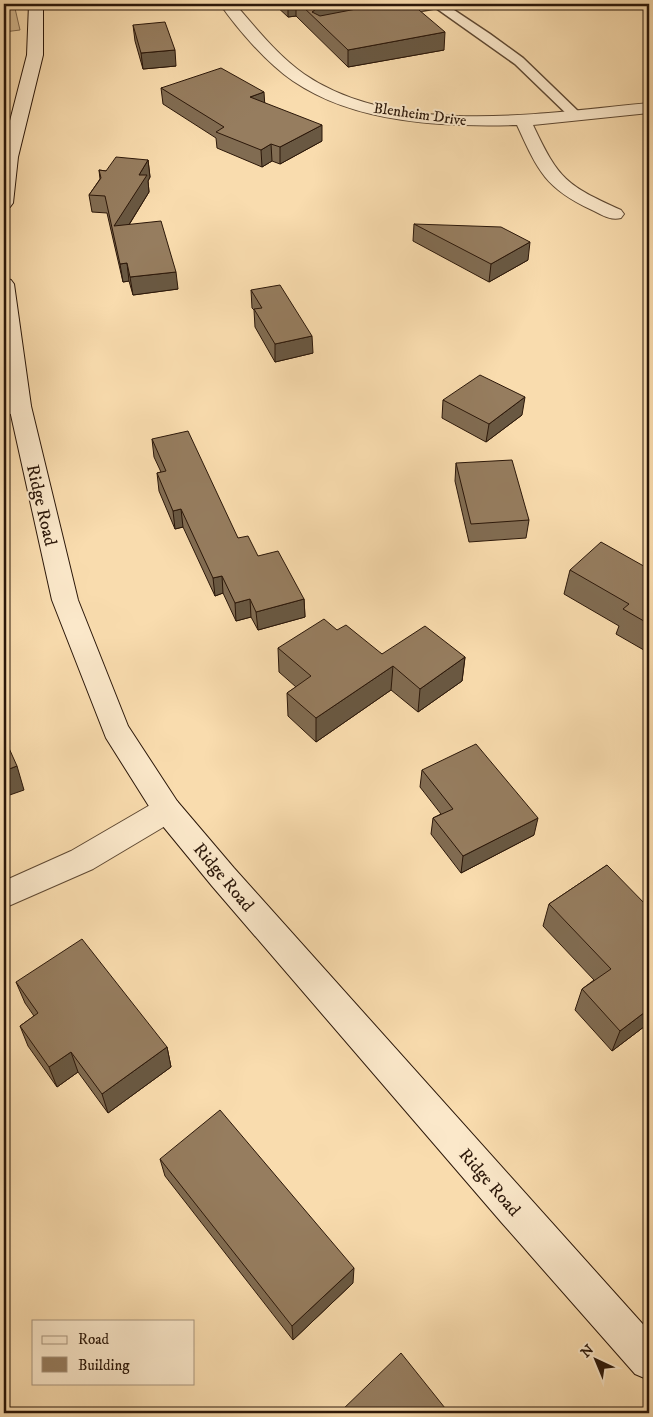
<svg xmlns="http://www.w3.org/2000/svg" width="653" height="1417" font-family="'IM FELL DW Pica',serif">
	<style>
		.green { fill: #d6bb92; stroke: #80694e }
		.lines { fill: none; stroke-linecap: round; stroke-linejoin: round }
		.lane-casing { stroke: #5e4832; stroke-width: 3 }
		.street-casing { stroke: #5e4832; stroke-width: 2 }
		.secondary-casing { stroke: #2b1709; stroke-width: 2 }
		.lane { fill: #fbe8ca; fill-rule: evenodd }
		.street { fill: #fbe8ca; fill-rule: evenodd }
		.secondary { fill: #fbe8ca; fill-rule: evenodd }
		.wall { fill: #816c52; stroke: #2b1709 }
		.shaded-wall { fill: #695842; stroke: #2b1709 }
		.building { fill: #967d5f; stroke: #2b1709 }
		.labels { text-anchor: middle; stroke-width: 4; stroke-linejoin: round; paint-order: stroke }
		.far-street-label { font-size: 15px; fill: #2b1709; stroke: #fbe8ca }
		.street-label { font-size: 18px; fill: #2b1709; stroke: #fbe8ca }
	</style>
	<rect width="100%" height="100%" fill="#f9dcae"/>
	<filter id="stains"><feTurbulence type="fractalNoise" baseFrequency=".004" numOctaves="4"/><feColorMatrix values="0 0 0 0 .2 0 0 0 0 .09 0 0 0 0 .02 0 0 0 .5 -.17"/></filter>
	<radialGradient id="worn" r=".72"><stop offset=".6" stop-color="#630" stop-opacity="0"/><stop offset="1" stop-color="#630" stop-opacity=".3"/></radialGradient>
	<!-- green -->
	<polygon class="green" points="4,4 14,4 20,30 4,32"/>
	<g class="lines">
		<!-- lane casing -->
		<g class="lane-casing">
			<polygon id="lane" points="423,4 445,4 490,34 523,58 580,113 582,116 580,119 572,119 515,64 436,8 389,17 383,14 385,12"/>
		</g>
		<!-- street casing -->
		<g class="street-casing">
			<g id="street">
				<path d="M 220,4 L 235,4 C 256,28 277,55 304,74 C 397,138 544,113 649,103 L 649,113 L 533,125 C 559,180 566,185 621,210 L 624,214 L 621,218 C 611,221 602,215 592,210 C 545,188 538,171 517,125 C 444,127 356,124 293,81 C 267,63 238,30 220,4 Z"/>
				<polygon points="20,399 28,401 31,406 28,411 4,415 4,401"/>
				<polygon points="167,798 177,801 182,810 177,819 93,869 4,908 4,881 71,851 157,801"/>
			</g>
		</g>
		<!-- secondary casing -->
		<g class="secondary-casing">
			<g id="secondary">
				<polygon points="29,4 43,4 43,55 18,157 13,203 10,207 4,208 4,144 27,55"/>
				<polygon points="4,278 11,280 14,284 31,406 78,600 128,726 177,801 234,868 649,1331 649,1380 635,1374 502,1223 212,886 157,819 106,738 52,600 9,406 4,362"/>
			</g>
		</g>
		<!-- lane -->
		<use href="#lane" class="lane"/>
		<!-- street -->
		<use href="#street" class="street"/>
		<!-- secondary -->
		<use href="#secondary" class="secondary"/>
	</g>
	<!-- wall -->
	<g class="wall">
		<polygon points="274,4 412,4 444,50 348,67 296,16 288,17"/>
		<polygon points="133,25 176,66 143,69 135,41"/>
		<polygon points="161,88 265,103 322,141 280,164 272,161 262,167 217,148 216,138 163,104"/>
		<polygon points="148,160 150,177 148,181 149,192 129,225 178,289 133,295 129,281 123,282 107,213 92,212 89,195 100,179 99,170 106,171"/>
		<polygon points="414,224 528,260 489,282 413,241"/>
		<polygon points="251,290 313,353 275,362 255,327 254,310 252,308"/>
		<polygon points="443,400 522,415 486,442 442,418"/>
		<polygon points="152,439 238,538 304,599 305,617 258,630 251,617 236,621 223,593 215,596 183,527 175,529 159,491 157,473 161,472 154,457"/>
		<polygon points="456,463 529,520 526,538 469,542 455,481"/>
		<polygon points="649,569 649,653 616,634 619,626 564,594 570,570"/>
		<polygon points="337,630 382,654 465,657 462,681 418,712 391,690 316,742 288,716 287,693 296,687 279,672 278,648"/>
		<polygon points="422,770 534,835 461,873 431,834 433,818 441,814 420,787"/>
		<polygon points="607,865 649,1023 612,1051 575,1010 582,989 594,980 543,926 549,904"/>
		<polygon points="16,982 167,1047 171,1067 108,1113 78,1072 57,1087 28,1046 20,1026 34,1016 25,1003"/>
		<polygon points="160,1159 353,1283 293,1340 165,1176"/>
	</g>
	<!-- shaded-wall -->
	<g class="shaded-wall">
		<polygon points="288,4 296,4 296,16 288,17"/>
		<polygon points="331,4 396,4 396,8 320,23 312,12 320,6"/>
		<polygon points="445,32 444,50 348,67 348,50"/>
		<polygon points="175,50 176,66 143,69 141,53"/>
		<polygon points="264,92 265,108 250,97"/>
		<polygon points="322,125 322,141 280,164 280,147"/>
		<polygon points="271,144 272,161 262,167 261,150"/>
		<polygon points="148,160 150,177 148,181 149,192 117,244 114,226 139,175"/>
		<polygon points="530,242 528,260 489,282 491,264"/>
		<polygon points="127,263 129,281 123,282 120,264"/>
		<polygon points="176,272 178,289 133,295 130,277"/>
		<polygon points="312,336 313,353 275,362 275,344"/>
		<polygon points="525,397 522,415 486,442 489,424"/>
		<polygon points="181,509 183,527 175,529 173,511"/>
		<polygon points="222,576 223,593 215,596 213,578"/>
		<polygon points="250,599 251,617 236,621 235,603"/>
		<polygon points="304,599 305,617 258,630 256,612"/>
		<polygon points="465,657 462,681 418,712 420,689"/>
		<polygon points="393,666 391,690 316,742 316,718"/>
		<polygon points="17,766 24,790 4,797 4,771"/>
		<polygon points="538,818 534,835 461,873 463,856"/>
		<polygon points="649,1009 649,1023 612,1051 620,1031"/>
		<polygon points="167,1047 171,1067 108,1113 102,1094"/>
		<polygon points="71,1052 78,1072 57,1087 49,1067"/>
		<polygon points="354,1268 353,1283 293,1340 292,1326"/>
	</g>
	<!-- building -->
	<g class="building">
		<polygon points="300,4 331,4 320,6 312,12 320,16 382,4 412,4 445,32 348,50"/>
		<polygon points="165,22 175,50 141,53 133,25"/>
		<polygon points="221,68 264,92 250,97 322,125 280,147 271,144 261,150 216,132 224,127 161,88"/>
		<polygon points="116,157 148,160 139,175 147,175 114,226 161,221 176,272 130,277 127,263 120,264 105,196 89,195 101,178 99,170 106,171"/>
		<polygon points="414,224 501,227 530,242 491,264"/>
		<polygon points="280,285 312,336 275,344 254,309 262,308 251,290"/>
		<polygon points="480,375 525,397 489,424 443,400"/>
		<polygon points="188,431 238,538 248,536 258,556 278,551 304,599 256,612 250,599 235,603 222,576 213,578 181,509 173,511 157,473 166,471 152,439"/>
		<polygon points="512,460 529,520 471,524 456,463"/>
		<polygon points="601,542 649,569 649,624 623,609 629,604 570,570"/>
		<polygon points="324,619 337,630 346,625 382,654 425,626 465,657 420,689 393,666 316,718 287,693 311,676 278,648"/>
		<polygon points="4,737 17,766 4,771"/>
		<polygon points="476,744 538,818 463,856 433,818 453,809 422,770"/>
		<polygon points="607,865 649,908 649,1009 620,1031 582,989 611,969 549,904"/>
		<polygon points="82,939 167,1047 102,1094 71,1052 49,1067 20,1026 38,1013 16,982"/>
		<polygon points="220,1110 354,1268 292,1326 160,1159"/>
		<polygon points="401,1353 449,1413 339,1413"/>
	</g>
	<g class="labels">
		<!-- far-street labels -->
		<g class="far-street-label">
			<text transform="translate(420 114) rotate(8)" y="5">Blenheim Drive</text>
		</g>
		<!-- street labels -->
		<g class="street-label">
			<text transform="translate(42 505) rotate(77)" y="6">Ridge Road</text>
			<text transform="translate(224 877) rotate(50)" y="6">Ridge Road</text>
			<text transform="translate(490 1182) rotate(49)" y="6">Ridge Road</text>
		</g>
	</g>
	<!-- margin -->
	<rect width="653" height="1417" fill="none" stroke="#f9dcae" stroke-width="20"/>
	<rect x="5" y="5" width="643" height="1407" fill="none" stroke="#2b1709" stroke-width="2.5"/>
	<rect x="10" y="10" width="633" height="1397" fill="none" stroke="#2b1709"/>
	<!-- legend -->
	<rect x="32" y="1320" width="162" height="65" fill="#fbe8ca" stroke="#a8947d"/>
	<rect x="42" y="1336" width="25" height="8" fill="#fbe8ca" stroke="#a8947d"/>
	<text x="78" y="1344" font-size="15" fill="#2b1709">Road</text>
	<rect x="42" y="1357" width="25" height="15" fill="#967d5f" stroke="#a8947d"/>
	<text x="78" y="1370" font-size="15" fill="#2b1709">Building</text>
	<!-- north arrow -->
	<g transform="translate(596 1360) rotate(316)" stroke="#fbe8ca" stroke-width="4" paint-order="stroke">
	<path d="M0-4L9 19L0 12L-9 19Z" fill="#2b1709"/>
	<text y="-8" font-size="14" font-weight="bold" text-anchor="middle" fill="#2b1709">N</text>
	</g>
	<rect width="100%" height="100%" filter="url(#stains)"/>
	<rect width="100%" height="100%" fill="url(#worn)"/>
</svg>
